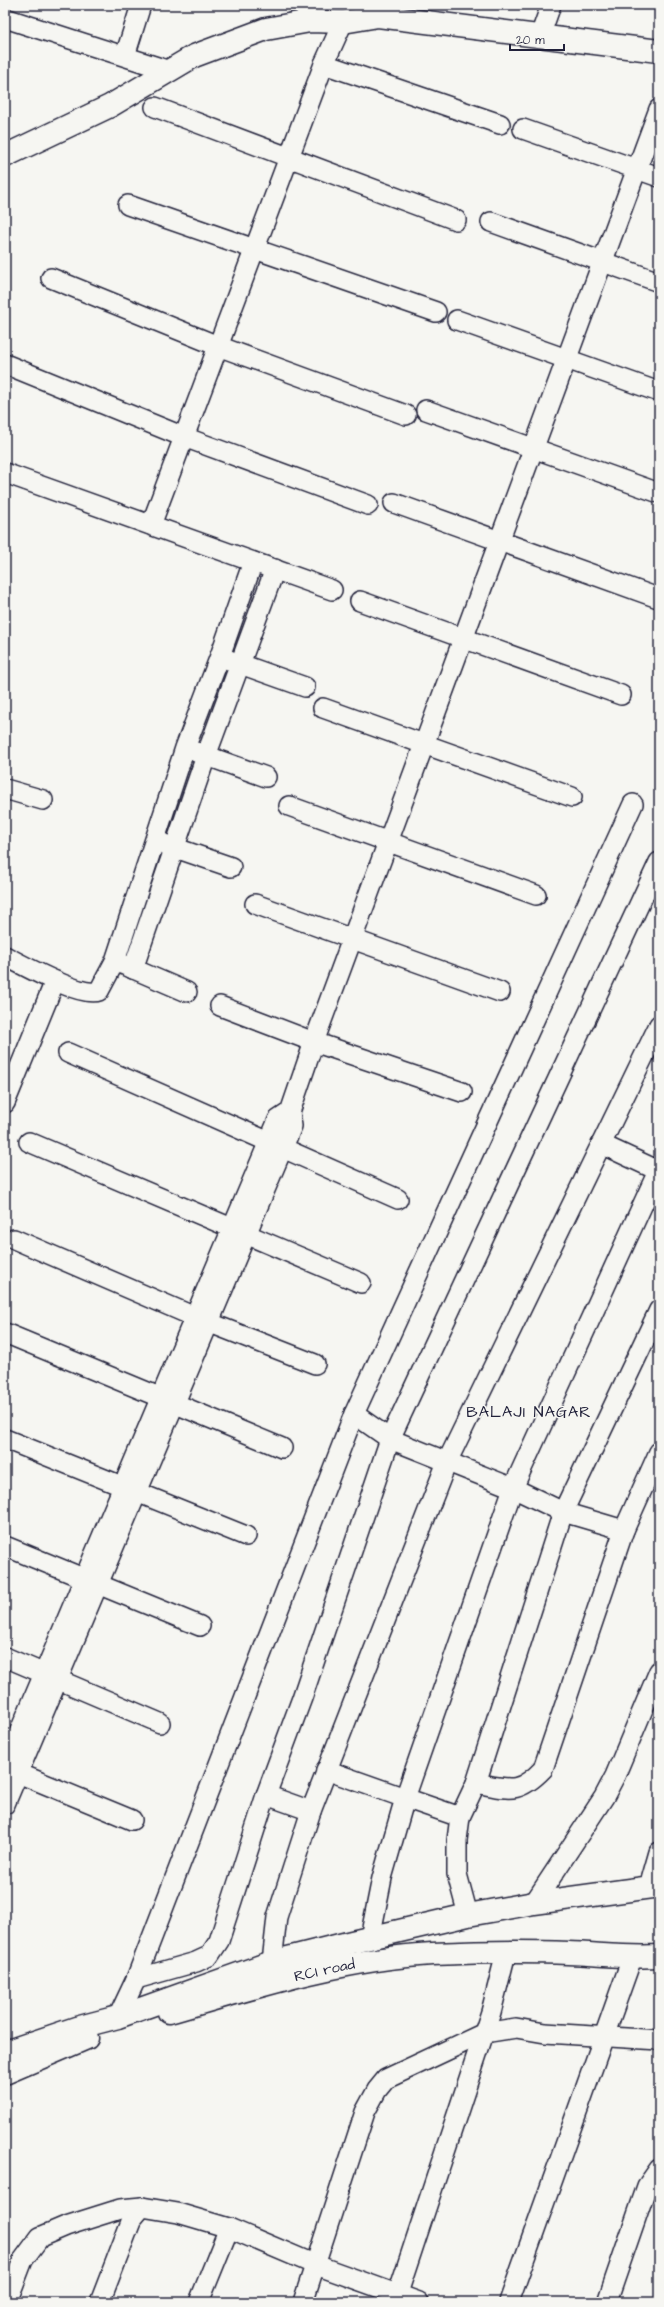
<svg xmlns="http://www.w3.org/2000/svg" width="664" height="2307" font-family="'Architects Daughter',sans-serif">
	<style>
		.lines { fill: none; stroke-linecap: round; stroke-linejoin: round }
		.street-casing { stroke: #22223b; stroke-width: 22 }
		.secondary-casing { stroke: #22223b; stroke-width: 25 }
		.street { stroke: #f6f6f2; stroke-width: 19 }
		.secondary { stroke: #f6f6f2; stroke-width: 22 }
		.labels { text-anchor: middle; stroke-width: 3; stroke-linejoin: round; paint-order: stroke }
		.street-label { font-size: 15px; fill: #22223b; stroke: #f6f6f2 }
		.neighbourhood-label { font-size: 16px; letter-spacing: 1px; fill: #22223b; stroke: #f6f6f2 }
	</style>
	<rect width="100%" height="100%" fill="#f6f6f2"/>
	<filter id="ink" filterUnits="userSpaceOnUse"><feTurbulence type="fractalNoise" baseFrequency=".025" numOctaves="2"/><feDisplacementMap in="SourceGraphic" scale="8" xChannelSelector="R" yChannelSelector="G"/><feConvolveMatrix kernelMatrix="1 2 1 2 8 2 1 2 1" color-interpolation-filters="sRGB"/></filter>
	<g filter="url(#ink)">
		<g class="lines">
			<!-- street casing -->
			<g class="street-casing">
				<g id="street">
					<polyline points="5,18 170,71"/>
					<polyline points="540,36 551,5"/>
					<polyline points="125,56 141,5"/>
					<polyline points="324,64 500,124"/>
					<polyline points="155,107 456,220"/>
					<polyline points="523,129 659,177"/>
					<polyline points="128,205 436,312"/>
					<polyline points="491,222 659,282"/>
					<polyline points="51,278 218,346 406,415"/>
					<polyline points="457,320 659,392"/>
					<polyline points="5,364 184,437 368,505"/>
					<polyline points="426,410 659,493"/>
					<polyline points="5,473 332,590"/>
					<polyline points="394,503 658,598"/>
					<polyline points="151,525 324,64 343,22"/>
					<polyline points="360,601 621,695"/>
					<polyline points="229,660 305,687"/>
					<polyline points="323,708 572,797"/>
					<polyline points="196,752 266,777"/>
					<polyline points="5,789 43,800"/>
					<polyline points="289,806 536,895"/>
					<polyline points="164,844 231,867"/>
					<polyline points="255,904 500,992"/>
					<path d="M 5,956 C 23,965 81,998 99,991 L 115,961 L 185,748 L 220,656 L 253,562"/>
					<polyline points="122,964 187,992"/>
					<polyline points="133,969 206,756 275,569"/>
					<polyline points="220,1006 314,1042 462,1092"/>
					<polyline points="68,1053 398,1199"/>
					<polyline points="5,1103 55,981"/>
					<polyline points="29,1142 361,1283"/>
					<polyline points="601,1144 659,1171"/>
					<polyline points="14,1239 195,1317 315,1364"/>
					<polyline points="5,1333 282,1448"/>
					<polyline points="354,1414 390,1439 513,1488 563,1512 624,1530"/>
					<polyline points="5,1439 246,1536"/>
					<polyline points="5,1546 200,1626"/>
					<polyline points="5,1657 160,1723"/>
					<polyline points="5,1766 278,1120 290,1112"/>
					<polyline points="6,1768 132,1820"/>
					<polyline points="326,1770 405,1798 382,1878 370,1938"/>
					<path d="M 476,1783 C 509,1789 518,1795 543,1769 L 624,1530 L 659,1452"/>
					<polyline points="266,1795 311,1811"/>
					<polyline points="5,1804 292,1126 290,1112 314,1042 659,109"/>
					<polyline points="460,1817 405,1798 513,1488 659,1169"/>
					<polyline points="649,1887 659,1852"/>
					<polyline points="534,1903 604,1797 615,1776 659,1671"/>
					<polyline points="468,1915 457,1874 457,1840 460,1817 476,1783 563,1512 659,1310"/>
					<polyline points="272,1962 277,1917 311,1811 447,1462 659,1025"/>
					<polyline points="136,1979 196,1962 209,1956 219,1941 266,1795 302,1698 390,1439 659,862"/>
					<polyline points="118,2017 136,1979 354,1414 633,804"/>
					<polyline points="7,2302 23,2260 40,2237 66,2226 120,2209 142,2207 178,2213 229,2228 316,2265 419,2302"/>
					<polyline points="100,2302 132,2219 142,2207"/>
					<polyline points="199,2302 229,2228"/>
					<polyline points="303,2302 365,2112 377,2090 386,2079 484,2033 516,2028 545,2033 659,2040"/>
					<polyline points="395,2302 491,2012 506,1953"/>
					<polyline points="509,2302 632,1958"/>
					<polyline points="607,2302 647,2186 659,2169"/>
				</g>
			</g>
			<!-- secondary casing -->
			<g class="secondary-casing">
				<g id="secondary">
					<polyline points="5,156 110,106 194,56 266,29 310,21 343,22 378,16 659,51"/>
					<path id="s1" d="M 169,2012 C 256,1987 342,1959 432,1954 C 477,1952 523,1951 568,1953 C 599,1954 628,1958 659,1956"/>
					<polyline points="5,2052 76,2028 118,2017 272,1962 352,1942 468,1915 534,1903 659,1886"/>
					<polyline points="5,2073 87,2038"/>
				</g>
			</g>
			<!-- street -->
			<use href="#street" class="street"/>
			<!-- secondary -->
			<use href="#secondary" class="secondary"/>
		</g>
	</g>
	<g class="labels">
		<!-- street labels -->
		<g class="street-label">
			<text dy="5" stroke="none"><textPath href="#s1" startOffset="161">RCI road</textPath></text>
		</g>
		<!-- neighbourhood labels -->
		<g class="neighbourhood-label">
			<text x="529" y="1417">BALAJI NAGAR</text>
		</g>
	</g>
	<!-- margin -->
	<rect width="664" height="2307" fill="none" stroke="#f6f6f2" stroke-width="20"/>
	<rect x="10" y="10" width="644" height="2287" fill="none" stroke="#22223b" stroke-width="1.5" filter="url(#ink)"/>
	<!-- scale -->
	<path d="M510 44v6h54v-6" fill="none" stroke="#22223b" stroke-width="2"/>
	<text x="516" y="44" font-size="12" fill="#22223b" stroke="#f6f6f2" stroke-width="3" paint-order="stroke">20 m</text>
</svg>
